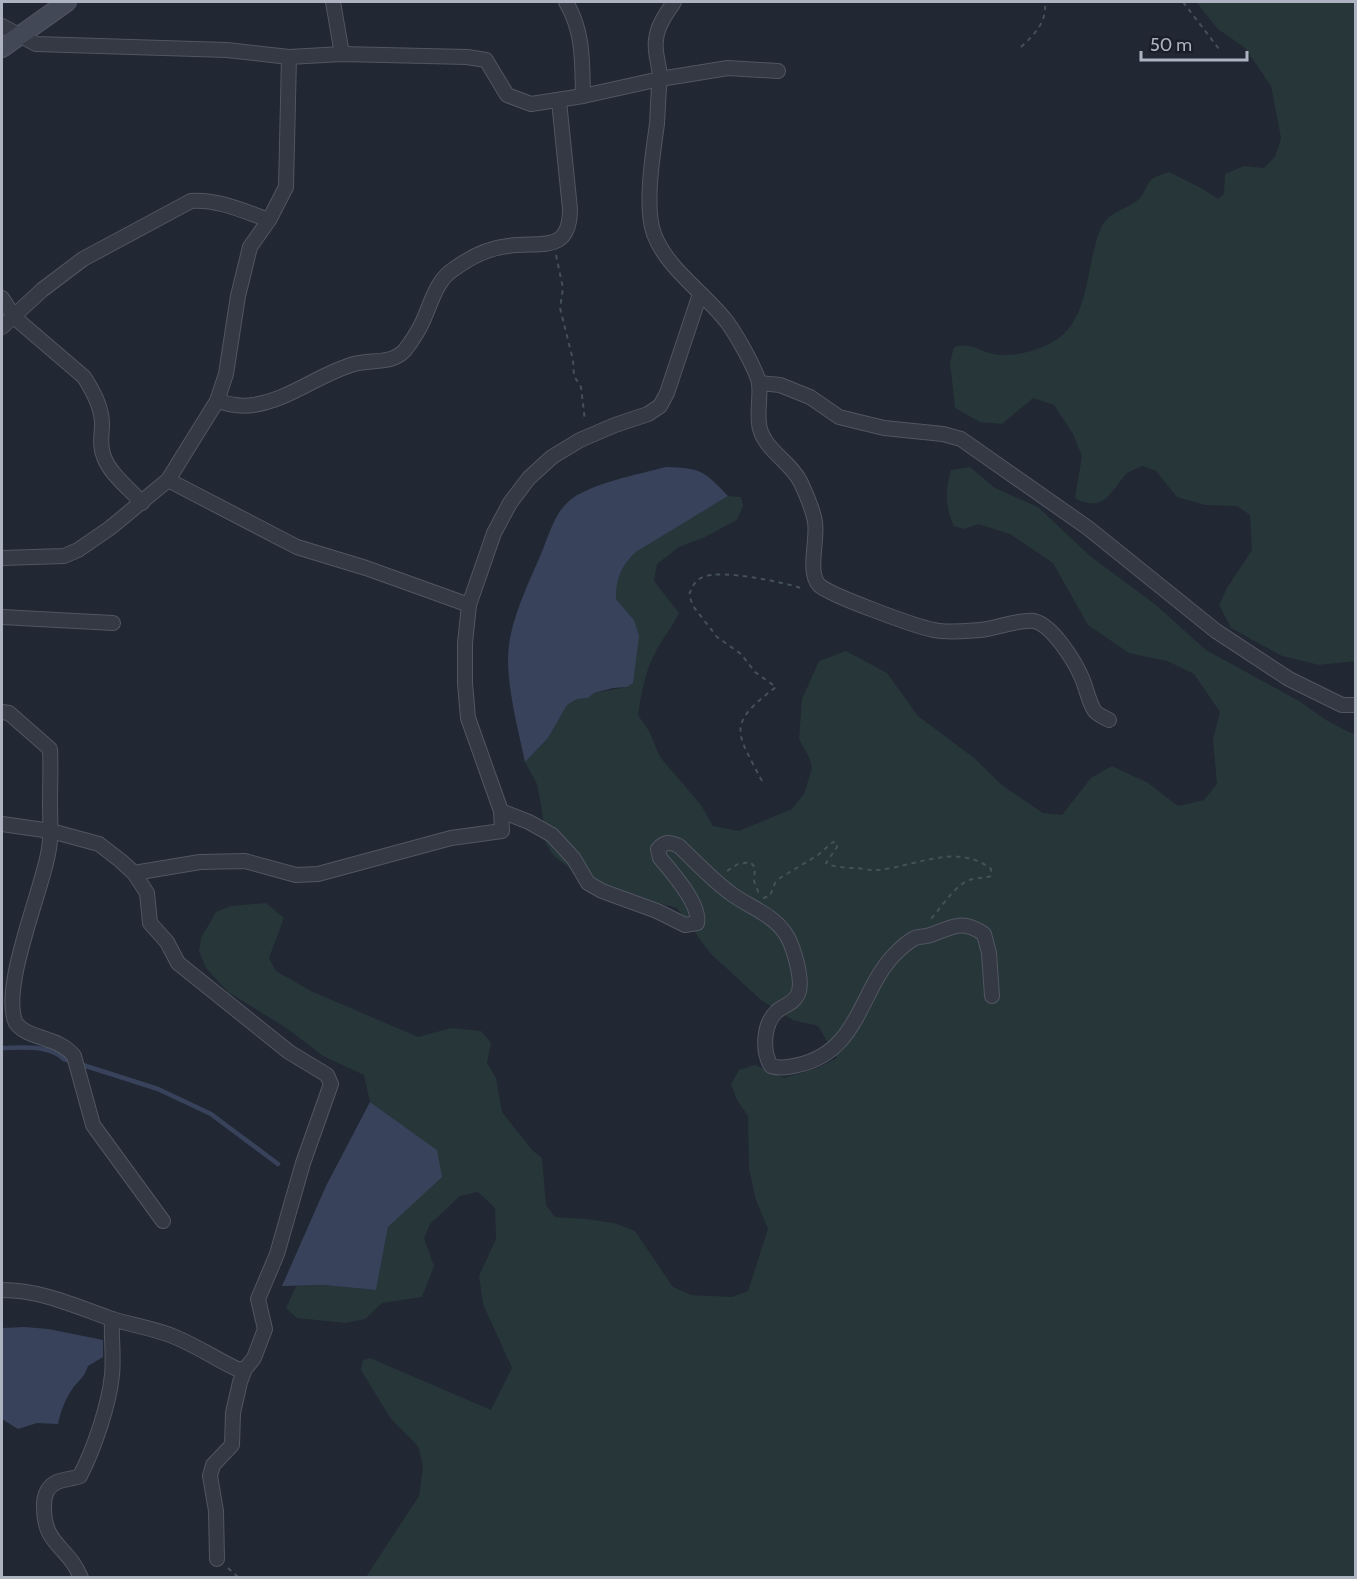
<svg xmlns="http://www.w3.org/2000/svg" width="1357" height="1579" font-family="Cabin,sans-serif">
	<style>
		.green { fill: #273638 }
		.water { fill: #38435b }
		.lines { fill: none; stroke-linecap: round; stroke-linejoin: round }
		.stream { stroke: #38435b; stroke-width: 4.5 }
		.street-casing { stroke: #515662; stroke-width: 16 }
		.secondary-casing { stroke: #515662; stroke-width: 20 }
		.path { stroke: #445256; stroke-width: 2; stroke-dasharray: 4.5 4.5; stroke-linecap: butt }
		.street { stroke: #343944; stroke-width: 14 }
		.secondary { stroke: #424856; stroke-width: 18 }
	</style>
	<rect width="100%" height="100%" fill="#212733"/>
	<!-- green -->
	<g class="green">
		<path d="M 1196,2 L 1355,2 L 1355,661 L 1319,665 L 1282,656 L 1231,628 L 1219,605 L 1227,588 L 1252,550 L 1250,515 L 1237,506 L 1205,505 L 1177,497 L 1156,471 L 1143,466 C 1137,468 1129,471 1125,475 C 1110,494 1102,513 1075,498 L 1082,456 L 1073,434 L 1054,405 L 1033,398 L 1002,424 L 980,422 L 955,408 L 950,362 L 954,347 C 970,343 974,348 989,353 C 1008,358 1029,353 1047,345 C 1092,325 1084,267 1101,228 C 1109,210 1127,211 1140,198 C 1145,193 1146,184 1152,179 C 1155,176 1164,174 1169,172 L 1201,188 L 1218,199 L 1224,194 L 1225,174 L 1244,166 L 1264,168 L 1275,157 L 1281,138 L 1271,86 L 1245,48 L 1218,29 Z"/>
		<path d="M 970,467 L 995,488 L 1038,507 L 1090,556 L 1156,605 L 1206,650 L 1299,701 L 1326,720 L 1351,733 L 1355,733 L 1355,1577 L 366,1577 L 419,1496 L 423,1466 L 418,1446 L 391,1419 L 361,1370 L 363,1360 L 370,1358 L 491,1410 L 512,1368 L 483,1304 L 479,1276 L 496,1239 L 495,1208 L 478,1192 L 460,1196 L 430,1224 L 424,1238 L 434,1266 L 422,1297 L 382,1303 L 365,1319 L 346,1323 L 297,1318 L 286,1308 L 296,1286 L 324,1285 L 376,1290 L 388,1227 L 413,1203 L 437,1150 L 370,1102 L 364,1075 L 323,1056 L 288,1029 L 228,992 L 206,968 L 199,951 L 201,938 L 216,912 L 231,906 L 266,903 L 284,918 L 269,958 L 276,971 L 311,991 L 418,1037 L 451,1028 L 481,1031 L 491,1043 L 487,1063 L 496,1078 L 502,1112 L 532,1150 L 542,1158 L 546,1205 L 555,1217 L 586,1219 L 614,1223 L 635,1231 L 673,1287 L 691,1295 L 732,1297 L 748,1291 L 768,1229 L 756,1200 L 749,1169 L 748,1116 L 737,1100 L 731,1084 L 739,1070 L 755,1065 L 784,1078 L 817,1068 L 837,1058 L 818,1026 L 793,1020 L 761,1000 L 710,953 L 677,908 L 651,901 L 574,872 L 553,855 L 545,842 L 542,810 L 537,784 L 525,762 L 548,738 L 567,705 L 577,699 L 588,698 L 594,693 L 627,687 L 634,620 L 616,599 C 616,579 621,566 636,552 L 728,496 L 741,497 L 743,506 L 737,520 L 705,537 L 679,547 L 657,564 L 654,581 L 679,613 C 672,628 661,640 654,655 C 645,672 641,696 638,715 L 649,731 L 660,757 L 701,805 L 713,826 L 739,831 L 792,809 L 804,794 L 812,768 L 810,759 L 799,739 L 802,699 L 819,661 L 846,651 L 887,673 L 918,716 L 974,758 L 1003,786 L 1043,813 L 1062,815 L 1091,778 L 1112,766 L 1148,783 L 1178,806 L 1204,800 L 1217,784 L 1213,740 L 1220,712 L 1194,674 L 1167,661 L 1129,653 L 1088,625 L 1053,563 L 1010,534 L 978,524 L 964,529 L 954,526 C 945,508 945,489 951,470 Z"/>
	</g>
	<!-- water -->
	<g class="water">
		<path d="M 666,467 C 702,468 704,471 728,496 L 636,552 C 621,566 616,579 616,599 L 634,620 L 639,636 L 633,683 L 627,687 L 613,688 L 594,693 L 588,698 L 577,699 L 567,705 L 548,738 L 525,762 C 518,728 508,693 508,658 C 509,622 527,587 541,554 C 548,538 554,514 568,502 C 587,484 640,474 666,467 Z"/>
		<polygon points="370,1102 437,1150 442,1177 388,1227 376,1290 324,1285 282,1286 326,1186"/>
		<path d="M 25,1327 L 48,1329 L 103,1340 L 103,1357 L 88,1366 C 84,1379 78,1380 71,1391 C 64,1402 61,1411 58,1424 L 37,1423 L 18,1429 L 2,1419 L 2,1328 Z"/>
	</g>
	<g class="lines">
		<!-- stream -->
		<path class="stream" d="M 2,1048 C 22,1048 48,1044 64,1059 L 158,1089 L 211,1114 L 278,1164"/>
		<!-- street casing -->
		<g class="street-casing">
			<g id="street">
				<polyline points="333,2 342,54"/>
				<path d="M 566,2 C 584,33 582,61 583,96"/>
				<polyline points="2,26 36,44 227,50 289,57"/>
				<path d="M 778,71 L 728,68 L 660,79 C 658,94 658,109 657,124 C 653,153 644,207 654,234 C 667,269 705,293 727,322 C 736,334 756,369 759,383 C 761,398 756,414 760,429 C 766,451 792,463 801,483 C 807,496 813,509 815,522 C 818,540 807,572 819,585 C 829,595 917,627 934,630 C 948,633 965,631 980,630 C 996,629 1018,619 1034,621 C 1052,625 1074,660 1081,676 C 1086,686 1088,700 1094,710 C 1097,715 1104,717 1109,720"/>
				<path d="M 2,298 L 14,317 L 84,377 C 93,391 102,407 102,424 C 102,436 99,445 104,457 C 110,474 130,489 142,503"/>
				<path d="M 2,327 L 42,290 L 83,259 L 191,201 C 218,199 243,211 269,220"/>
				<polyline points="759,383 780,385 810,397 839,417 884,428 943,434 961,439 1088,528 1216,631 1289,679 1342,705 1356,705"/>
				<path d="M 217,401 C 229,404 240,407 253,405 C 289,400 319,374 354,364 C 371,359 392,365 405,350 C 411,342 418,332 422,323 C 431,304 436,280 454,269 C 469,258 489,248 508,246 C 539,241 570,255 570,209 L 559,101"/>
				<polyline points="168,480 297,547 366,568 469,605"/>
				<path d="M 2,558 L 64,556 L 78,550 L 110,528 L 168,480 L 217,401 L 226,374 L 238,296 L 250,247 L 269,220 L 286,187 L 289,57 L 342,54 L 467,57 L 486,60 L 507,95 L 531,104 L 583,96 L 660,79 C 660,66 654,53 656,40 C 657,26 666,14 674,2"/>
				<polyline points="2,617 113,623"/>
				<path d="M 2,712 L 9,713 L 50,749 C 51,767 50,785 50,804 C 50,821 52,837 48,854 C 41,893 0,989 16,1023 C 28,1040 57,1035 74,1056 L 93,1125 L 163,1221"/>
				<path d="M 501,811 L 529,822 L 552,835 L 574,859 L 588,883 L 602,891 L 657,911 L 685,925 L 697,923 C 701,905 672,872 660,858 L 658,849 C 665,841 670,842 679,846 C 697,863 713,881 733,895 C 750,907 773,915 785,933 C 793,944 804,981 798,994 C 794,1003 785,1005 777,1011 C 763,1024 762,1051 771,1066 C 781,1069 788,1067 798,1065 C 861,1051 859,988 897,952 C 902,947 909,941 915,938 C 921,936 927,937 933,934 C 955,926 963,920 984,934 L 989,953 L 992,996"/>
				<polyline points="2,824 51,831 99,844 121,861 134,873 147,893 150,923 167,942 178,963 289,1052 327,1075 331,1084 303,1163 277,1254 258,1299 265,1329 254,1358 245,1369 240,1382 233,1413 232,1445 213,1465 210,1476 216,1511 217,1559"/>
				<polyline points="134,873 200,862 245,861 296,875 318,874 451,838 502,831 501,811 468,718 465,683 465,643 469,605 494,533 510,503 529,478 552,457 580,440 615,425 648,414 660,406 667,393 700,294"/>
				<path d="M 2,1290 C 40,1290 73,1305 109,1318 C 130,1325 154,1328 175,1337 C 197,1346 216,1359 237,1369 L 245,1369"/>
				<path d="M 81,1578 C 68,1545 43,1546 44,1505 C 44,1495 48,1486 57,1482 C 64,1479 73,1479 80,1476 C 94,1449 109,1405 112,1375 C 114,1357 111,1337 112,1319"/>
			</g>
		</g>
		<!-- secondary casing -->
		<g class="secondary-casing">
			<polyline id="secondary" points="2,48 67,2"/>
		</g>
		<!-- path -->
		<g class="path">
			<polyline points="1183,2 1219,49"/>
			<path d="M 1021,47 C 1035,34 1047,22 1045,2"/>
			<polyline points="556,255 563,288 560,308 573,360 574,376 581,387 585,421"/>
			<path d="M 762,781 C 736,731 726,725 776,687 L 755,672 L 741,654 L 717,637 L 693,606 L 689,595 C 692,587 695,580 703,577 C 721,569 784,582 804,589"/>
			<polyline points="727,871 738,864 750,862 755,867 754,881 759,894"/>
			<path d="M 763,898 L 770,896 L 775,883 L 780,878 L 818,855 L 833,842 L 837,843 L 837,847 L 826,863 C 835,868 844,867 854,868 C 861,868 870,871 877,870 C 915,867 957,842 991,869 L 991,876 C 983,879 975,877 967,881 C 952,889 941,908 930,920"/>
			<polyline points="228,1568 239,1578"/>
		</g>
		<!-- street -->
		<use href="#street" class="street"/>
		<!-- secondary -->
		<use href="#secondary" class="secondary"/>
	</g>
	<!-- border -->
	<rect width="1357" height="1579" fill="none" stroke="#aeb3c1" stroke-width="6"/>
	<!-- scale -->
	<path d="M1141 51v9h106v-9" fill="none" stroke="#aeb3c1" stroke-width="3"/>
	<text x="1150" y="51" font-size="18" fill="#aeb3c1" stroke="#1a1e28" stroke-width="4.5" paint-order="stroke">50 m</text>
</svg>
